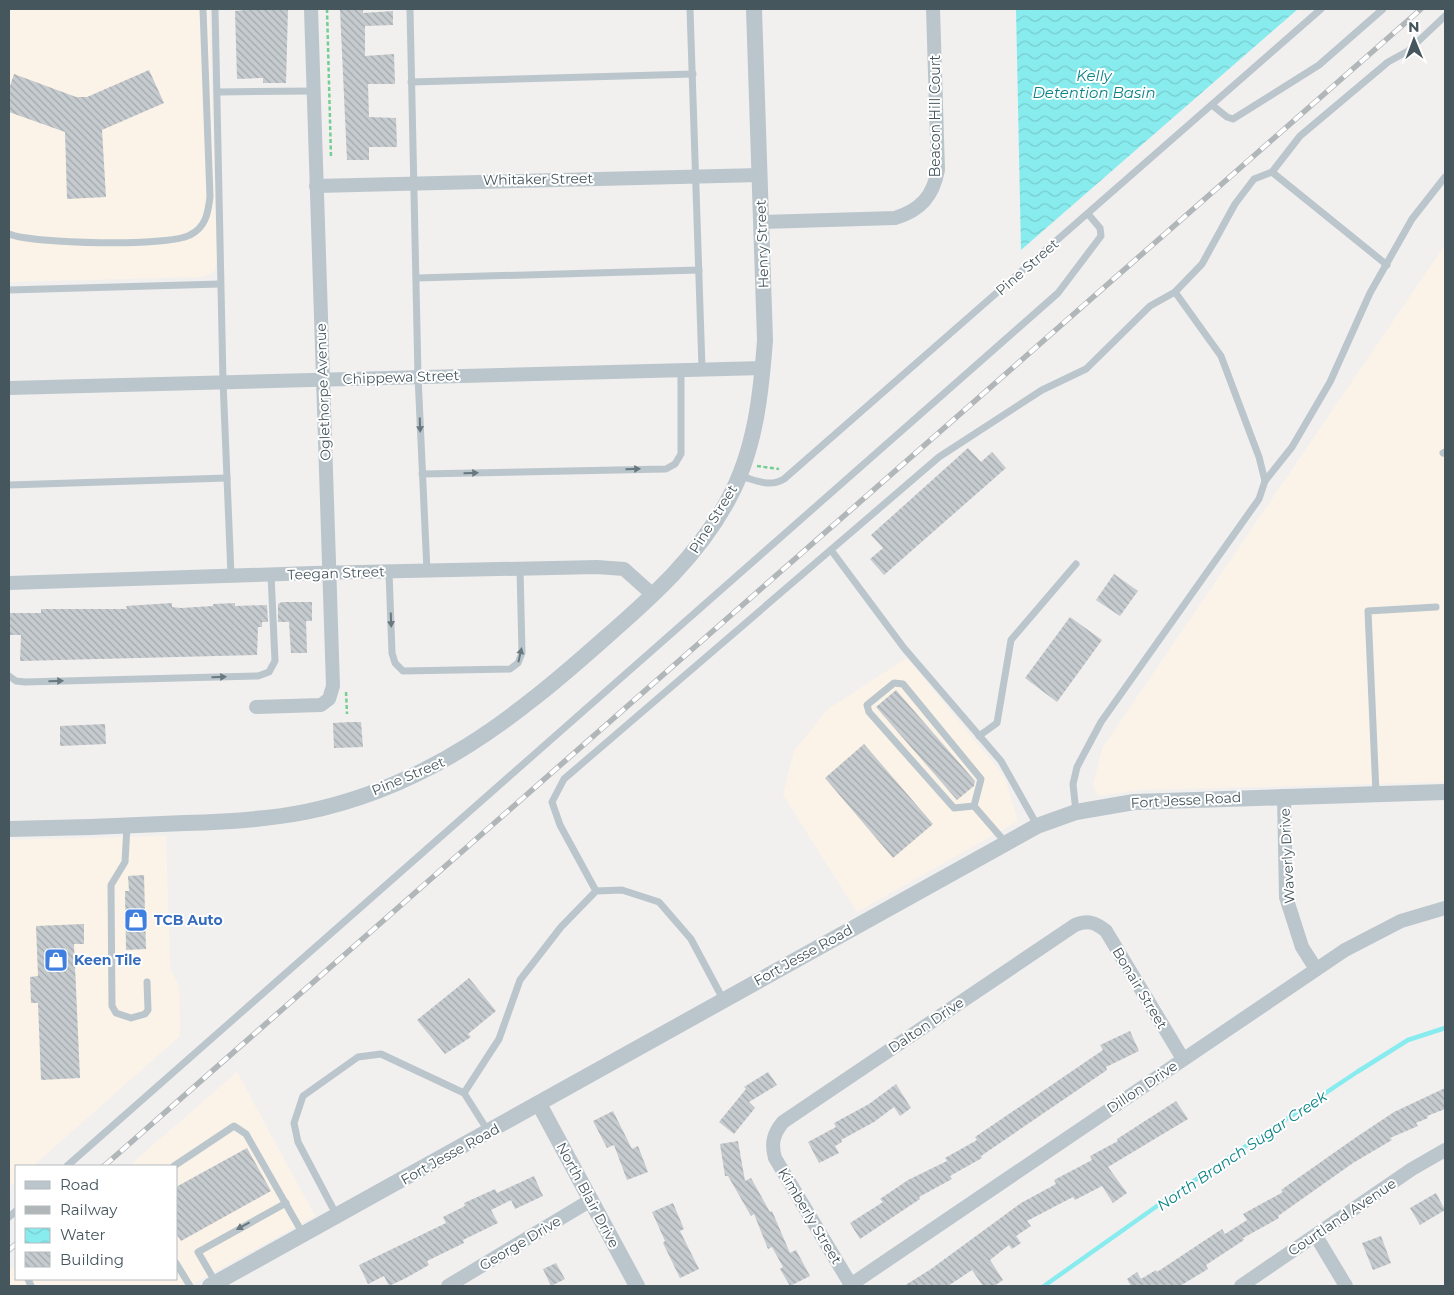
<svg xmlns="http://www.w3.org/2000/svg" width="1454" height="1295" font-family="Montserrat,sans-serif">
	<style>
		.commercial { fill: #fcf3e8 }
		.water { fill: url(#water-waves) }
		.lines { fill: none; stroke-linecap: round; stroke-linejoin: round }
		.stream { stroke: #88ecee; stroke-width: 4.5 }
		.building { fill: url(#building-back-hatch) }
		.path { stroke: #73cf91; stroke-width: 2.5; stroke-dasharray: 4 2.5; stroke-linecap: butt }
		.service { stroke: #bac6cc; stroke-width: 7 }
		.minor { stroke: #bac6cc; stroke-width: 14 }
		.tertiary { stroke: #bac6cc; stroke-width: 16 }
		.rail-casing { stroke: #b1b6b9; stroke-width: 5.5 }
		.rail { stroke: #fff; stroke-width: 4; stroke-dasharray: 11; stroke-linecap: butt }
		.oneway { fill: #69787e }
		.labels { text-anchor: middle; stroke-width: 4; stroke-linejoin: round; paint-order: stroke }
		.street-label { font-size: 14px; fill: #46565d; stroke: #fff }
		.shop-label { font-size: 14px; font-weight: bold; fill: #366cbe; stroke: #fff; text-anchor: start }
		.water-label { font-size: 15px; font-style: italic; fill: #0b8487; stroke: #fff }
	</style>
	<defs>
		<pattern id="water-waves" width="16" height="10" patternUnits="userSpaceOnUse" patternTransform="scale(1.25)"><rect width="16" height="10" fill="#88ecee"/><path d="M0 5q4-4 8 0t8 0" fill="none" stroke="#77ccce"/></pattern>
		<pattern id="building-back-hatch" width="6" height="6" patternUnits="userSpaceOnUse" patternTransform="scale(1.25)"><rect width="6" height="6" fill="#c6cbcf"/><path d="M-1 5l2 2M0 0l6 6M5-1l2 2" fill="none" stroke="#a3a8ab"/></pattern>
	</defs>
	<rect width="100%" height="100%" fill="#f2efef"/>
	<!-- commercial -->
	<g class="commercial">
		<polygon points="9,9 209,9 217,261 214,272 202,277 9,282"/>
		<polygon points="1445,245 1445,782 1140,790 1098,796 1093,784 1103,747"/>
		<polygon points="907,658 999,770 1005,779 1018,821 857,912 783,795 794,751 828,709"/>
		<polygon points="166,836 170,968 179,986 180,1036 33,1166 16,1166 16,1181 9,1187 9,840"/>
		<polygon points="237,1072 315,1216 189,1286 9,1286 9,1271 16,1265 16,1279 176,1279 176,1166 129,1166"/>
	</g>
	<!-- water -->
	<polygon class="water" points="1016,9 1298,9 1021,250"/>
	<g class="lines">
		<!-- stream -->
		<polyline class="stream" points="1044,1286 1174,1194 1357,1072 1408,1040 1445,1028"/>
	</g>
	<!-- building -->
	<g class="building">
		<polygon points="256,9 288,9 286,83 263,83 263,78 237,79 235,11"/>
		<polygon points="340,10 363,10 363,13 393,11 393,25 365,26 365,56 394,54 395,84 368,84 369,117 396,118 397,147 369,147 369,160 347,160"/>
		<polygon points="149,70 164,103 102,130 106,197 67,199 65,132 9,112 9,89 14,74 76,97 87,97"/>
		<polygon points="968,448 981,462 992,452 1006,468 884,575 870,559 883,548 871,535"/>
		<polygon points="1114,574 1138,591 1120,616 1096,600"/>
		<polygon points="282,602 312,602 312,621 306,621 307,653 291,653 289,622 278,622 278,604"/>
		<polygon points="172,603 172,607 181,608 213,606 213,604 235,603 235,606 267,605 268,622 262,622 262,627 258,627 257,655 20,661 21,635 10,635 10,613 41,613 41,609 127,609 126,606"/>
		<polygon points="1070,617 1102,640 1057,702 1025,678"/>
		<polygon points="896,690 975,781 974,786 957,800 876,707"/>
		<polygon points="351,722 361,722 363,747 334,748 333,723"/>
		<polygon points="105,724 106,744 60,746 60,726"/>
		<polygon points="864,744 933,824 893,858 825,778"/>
		<polygon points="144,875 146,949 126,950 125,891 129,891 128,876"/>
		<polygon points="84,924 84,944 74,944 80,1078 41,1080 38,1003 31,1003 30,977 38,976 36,926"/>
		<polygon points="469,978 496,1011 468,1034 471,1037 445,1054 417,1020"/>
		<polygon points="1130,1031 1139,1051 1106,1067 1107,1070 981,1156 982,1158 950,1176 952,1179 919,1197 920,1199 860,1239 850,1223 883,1202 880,1199 908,1180 947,1161 945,1158 977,1140 975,1137 1103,1050 1100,1045"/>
		<polygon points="768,1072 777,1085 749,1102 755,1108 734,1134 719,1122 746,1089 744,1087"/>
		<polygon points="896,1084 911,1108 900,1116 894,1107 874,1122 841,1140 842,1142 835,1146 839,1153 819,1163 808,1142 836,1127 834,1123 869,1104"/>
		<polygon points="1445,1088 1445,1109 1427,1116 1428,1118 1416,1123 1418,1126 1390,1138 1392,1140 1353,1163 1278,1216 1279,1218 1243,1238 1244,1240 1206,1265 1208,1269 1180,1286 1131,1286 1127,1279 1137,1272 1141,1279 1156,1270 1157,1272 1222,1229 1225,1234 1247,1220 1243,1214 1283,1192 1281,1190 1355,1138 1394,1112"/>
		<polygon points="1176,1101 1188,1119 1108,1167 1127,1193 1113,1203 1102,1186 1075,1200 1073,1197 1027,1221 1031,1226 1016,1236 1021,1243 1012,1249 1009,1245 990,1260 1003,1280 994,1286 983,1286 972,1270 948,1286 904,1286 931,1269 1021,1203 1056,1184 1054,1180 1092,1160 1090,1156 1118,1141 1117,1139"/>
		<polygon points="613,1111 632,1149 638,1146 648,1172 627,1180 614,1145 607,1148 593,1121"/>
		<polygon points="738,1141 745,1181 751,1178 770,1212 772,1211 790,1253 796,1250 810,1276 790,1286 780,1269 783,1267 772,1247 768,1249 754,1214 751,1216 728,1176 725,1176 720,1144"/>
		<polygon points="247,1148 271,1191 181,1241 176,1233 176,1187"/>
		<polygon points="534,1176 543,1196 515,1209 511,1200 491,1210 498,1223 463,1240 464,1243 427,1261 429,1265 406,1278 389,1286 384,1276 368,1284 359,1265 446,1223 443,1217 465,1206 464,1203 495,1189 497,1193"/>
		<polygon points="1436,1193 1445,1210 1420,1225 1410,1208"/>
		<polygon points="673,1203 684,1229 680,1231 699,1269 680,1278 663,1243 665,1241 652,1212"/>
		<polygon points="1381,1236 1391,1263 1373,1270 1362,1243"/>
		<polygon points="556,1263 565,1279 551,1286 543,1269"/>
	</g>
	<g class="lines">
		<!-- path -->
		<g class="path">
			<polyline points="327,9 331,157"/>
			<polyline points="757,466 779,469"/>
			<polyline points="346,692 347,714"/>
		</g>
		<!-- service -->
		<g class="service">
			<polyline points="215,9 223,381 231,575"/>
			<polyline points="410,9 418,376 427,571"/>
			<polyline points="690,9 702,368"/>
			<polyline points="411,82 693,74"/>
			<polyline points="218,92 313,91"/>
			<polyline points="1212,105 1227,117 1233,119 1319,65 1383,9"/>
			<polyline points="1272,172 1387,265"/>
			<path d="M 9,234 C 33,244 168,247 190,235 C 206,227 208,213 210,197 L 203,9"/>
			<polyline points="417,278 699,270"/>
			<polyline points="9,290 220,284"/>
			<polyline points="1175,292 1202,264 1235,204 1254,179 1272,172 1300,136 1388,62 1408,51 1445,16"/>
			<polyline points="1443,453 1445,452"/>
			<polyline points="422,474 666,469 675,464 681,454 681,370"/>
			<path d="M 740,476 C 756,480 769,488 784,479 L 1321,9"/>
			<polyline points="1265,481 1292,447 1330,382 1370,293 1412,219 1445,177"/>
			<polyline points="9,485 227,478"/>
			<polyline points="831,550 904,648 1001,761 1037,825"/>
			<polyline points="389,572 392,653 395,663 403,671 510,669 518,663 522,653 520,569"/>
			<polyline points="9,676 16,681 25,682 258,676 269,672 275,661 271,575"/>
			<polyline points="979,736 997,723 1011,640 1076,564"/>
			<polyline points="1376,793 1368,611 1436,607"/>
			<polyline points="974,806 981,779 903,684 894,683 867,705 869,712 954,808 974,806 1006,843"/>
			<polyline points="127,826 125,862 111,885 112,1006 116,1013 131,1018 145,1014 148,1010 147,982"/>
			<polyline points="596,891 560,825 552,802 564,779 939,457 1042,390 1086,369 1150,306 1175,292 1221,356 1259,457 1265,481 1259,499 1101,722 1077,767 1073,784 1076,812"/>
			<polyline points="464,1093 499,1039 520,980 561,927 596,891 622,890 659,902 691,939 723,999"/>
			<polyline points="67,1166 1058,293 1101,236 1100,228 1088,214"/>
			<polyline points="174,1166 234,1126 246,1134 303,1234"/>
			<polyline points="337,1216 298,1142 294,1123 303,1096 358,1057 381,1054 464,1093 488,1131"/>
			<polyline points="9,1217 16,1211"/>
			<polyline points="176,1263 190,1286"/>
			<polyline points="28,1279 31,1286"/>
			<polyline points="216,1283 198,1252 286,1203"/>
		</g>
		<!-- minor -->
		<g class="minor">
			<polyline points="316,186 760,175"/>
			<path d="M 761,222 L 895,218 C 921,210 933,196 938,170 L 933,9"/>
			<polyline points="9,388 763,368"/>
			<polyline points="9,583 313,573 597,567 624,569 653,595"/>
			<polyline points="256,707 321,705 329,699 333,686 311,9"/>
			<polyline points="1284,796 1286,897 1302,947 1316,969"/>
			<polyline points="1316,1236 1346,1286"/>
			<path d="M 851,1285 L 775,1158 C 771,1144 773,1134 783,1122 L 1075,925 C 1088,920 1095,922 1106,931 L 1183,1059"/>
			<polyline points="448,1286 591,1200"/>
			<polyline points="849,1286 1345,950 1401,921 1445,908"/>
			<polyline points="1241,1286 1412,1169 1445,1150"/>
		</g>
		<!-- tertiary -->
		<g class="tertiary">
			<path d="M 9,829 C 67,828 126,826 185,823 C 225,822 265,820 305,812 C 428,787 514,719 605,638 C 652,597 698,556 728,500 C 755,451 761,395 765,340 L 754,9"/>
			<polyline points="539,1104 637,1286"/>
			<polyline points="210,1286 1037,826 1076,812 1134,802 1445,792"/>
		</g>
		<!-- rail casing -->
		<g class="rail-casing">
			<g id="rail">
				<polyline points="104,1166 1421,9"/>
				<polyline points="9,1250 16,1244"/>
			</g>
		</g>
		<!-- rail -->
		<use href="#rail" class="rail"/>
	</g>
	<!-- one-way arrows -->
	<defs><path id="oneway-solid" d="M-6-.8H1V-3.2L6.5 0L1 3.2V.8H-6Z" transform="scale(1.25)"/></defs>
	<g class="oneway">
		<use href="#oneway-solid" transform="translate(420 425) rotate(88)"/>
		<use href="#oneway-solid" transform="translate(633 469) rotate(-1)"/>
		<use href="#oneway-solid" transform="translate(471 473) rotate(-1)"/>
		<use href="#oneway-solid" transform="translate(391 620) rotate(88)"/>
		<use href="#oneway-solid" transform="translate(520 655) rotate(-77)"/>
		<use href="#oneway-solid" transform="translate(219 677) rotate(-1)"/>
		<use href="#oneway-solid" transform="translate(56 681) rotate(-1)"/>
		<use href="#oneway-solid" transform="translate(243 1226) rotate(151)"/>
	</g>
	<!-- icons -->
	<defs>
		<g id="shop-square" transform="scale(1.25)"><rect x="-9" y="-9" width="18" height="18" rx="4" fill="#3f7fe0" stroke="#fff"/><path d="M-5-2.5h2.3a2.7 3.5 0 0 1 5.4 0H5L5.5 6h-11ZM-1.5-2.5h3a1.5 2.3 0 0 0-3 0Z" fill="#fff"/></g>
	</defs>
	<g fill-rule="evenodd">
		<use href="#shop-square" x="136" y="920"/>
		<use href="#shop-square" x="56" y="960"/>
	</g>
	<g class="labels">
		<!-- street labels -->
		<g class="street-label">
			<text transform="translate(935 116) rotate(-90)" y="5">Beacon Hill Court</text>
			<text transform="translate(538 179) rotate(-1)" y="5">Whitaker Street</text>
			<text transform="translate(762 244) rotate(-92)" y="5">Henry Street</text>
			<text transform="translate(1027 267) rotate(-41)" y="5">Pine Street</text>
			<text transform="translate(401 377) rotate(-2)" y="5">Chippewa Street</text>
			<text transform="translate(323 392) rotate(-92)" y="5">Oglethorpe Avenue</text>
			<text transform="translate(713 519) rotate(-58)" y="5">Pine Street</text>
			<text transform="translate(336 573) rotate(-2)" y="5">Teegan Street</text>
			<text transform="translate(408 776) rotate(-23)" y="5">Pine Street</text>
			<text transform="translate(1186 800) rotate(-3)" y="5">Fort Jesse Road</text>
			<text transform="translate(1287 856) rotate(-93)" y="5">Waverly Drive</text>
			<text transform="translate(803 955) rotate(-29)" y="5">Fort Jesse Road</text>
			<text transform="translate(1140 988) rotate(59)" y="5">Bonair Street</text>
			<text transform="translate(926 1025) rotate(-34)" y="5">Dalton Drive</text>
			<text transform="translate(1142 1087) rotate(-34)" y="5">Dillon Drive</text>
			<text transform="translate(450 1154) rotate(-29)" y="5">Fort Jesse Road</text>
			<text transform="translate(588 1195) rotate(62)" y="5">North Blair Drive</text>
			<text transform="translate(810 1216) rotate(59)" y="5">Kimberly Street</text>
			<text transform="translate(1342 1217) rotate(-34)" y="5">Courtland Avenue</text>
			<text transform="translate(520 1243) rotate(-31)" y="5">George Drive</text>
		</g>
		<!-- shop labels -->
		<g class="shop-label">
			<text x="154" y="925">TCB Auto</text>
			<text x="74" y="965">Keen Tile</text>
		</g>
		<!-- water labels -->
		<g class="water-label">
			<text x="1094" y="81">Kelly<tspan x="1094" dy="17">Detention Basin</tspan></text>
			<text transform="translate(1242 1151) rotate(-34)" y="5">North Branch Sugar Creek</text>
		</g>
	</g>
	<!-- border -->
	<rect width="1454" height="1295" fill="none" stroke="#46565d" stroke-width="20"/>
	<!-- legend -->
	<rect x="15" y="1165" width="162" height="115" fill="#ffffff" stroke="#b5bbbe"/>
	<rect x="25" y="1181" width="25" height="8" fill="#bac6cc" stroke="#b5bbbe"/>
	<text x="60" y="1190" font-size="15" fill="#46565d">Road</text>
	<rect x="25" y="1206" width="25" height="8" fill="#b1b6b9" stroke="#b5bbbe"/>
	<text x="60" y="1215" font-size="15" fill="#46565d">Railway</text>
	<rect x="25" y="1228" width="25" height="15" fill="url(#water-waves)" stroke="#b5bbbe"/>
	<text x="60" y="1240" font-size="15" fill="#46565d">Water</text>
	<rect x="25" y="1252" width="25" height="15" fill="url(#building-back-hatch)" stroke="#b5bbbe"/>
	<text x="60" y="1265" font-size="15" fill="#46565d">Building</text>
	<!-- north arrow -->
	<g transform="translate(1414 40) rotate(359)" stroke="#ffffff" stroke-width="4" paint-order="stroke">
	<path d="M0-4L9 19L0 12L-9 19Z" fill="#46565d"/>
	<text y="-8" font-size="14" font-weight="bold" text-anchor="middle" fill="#46565d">N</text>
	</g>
</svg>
